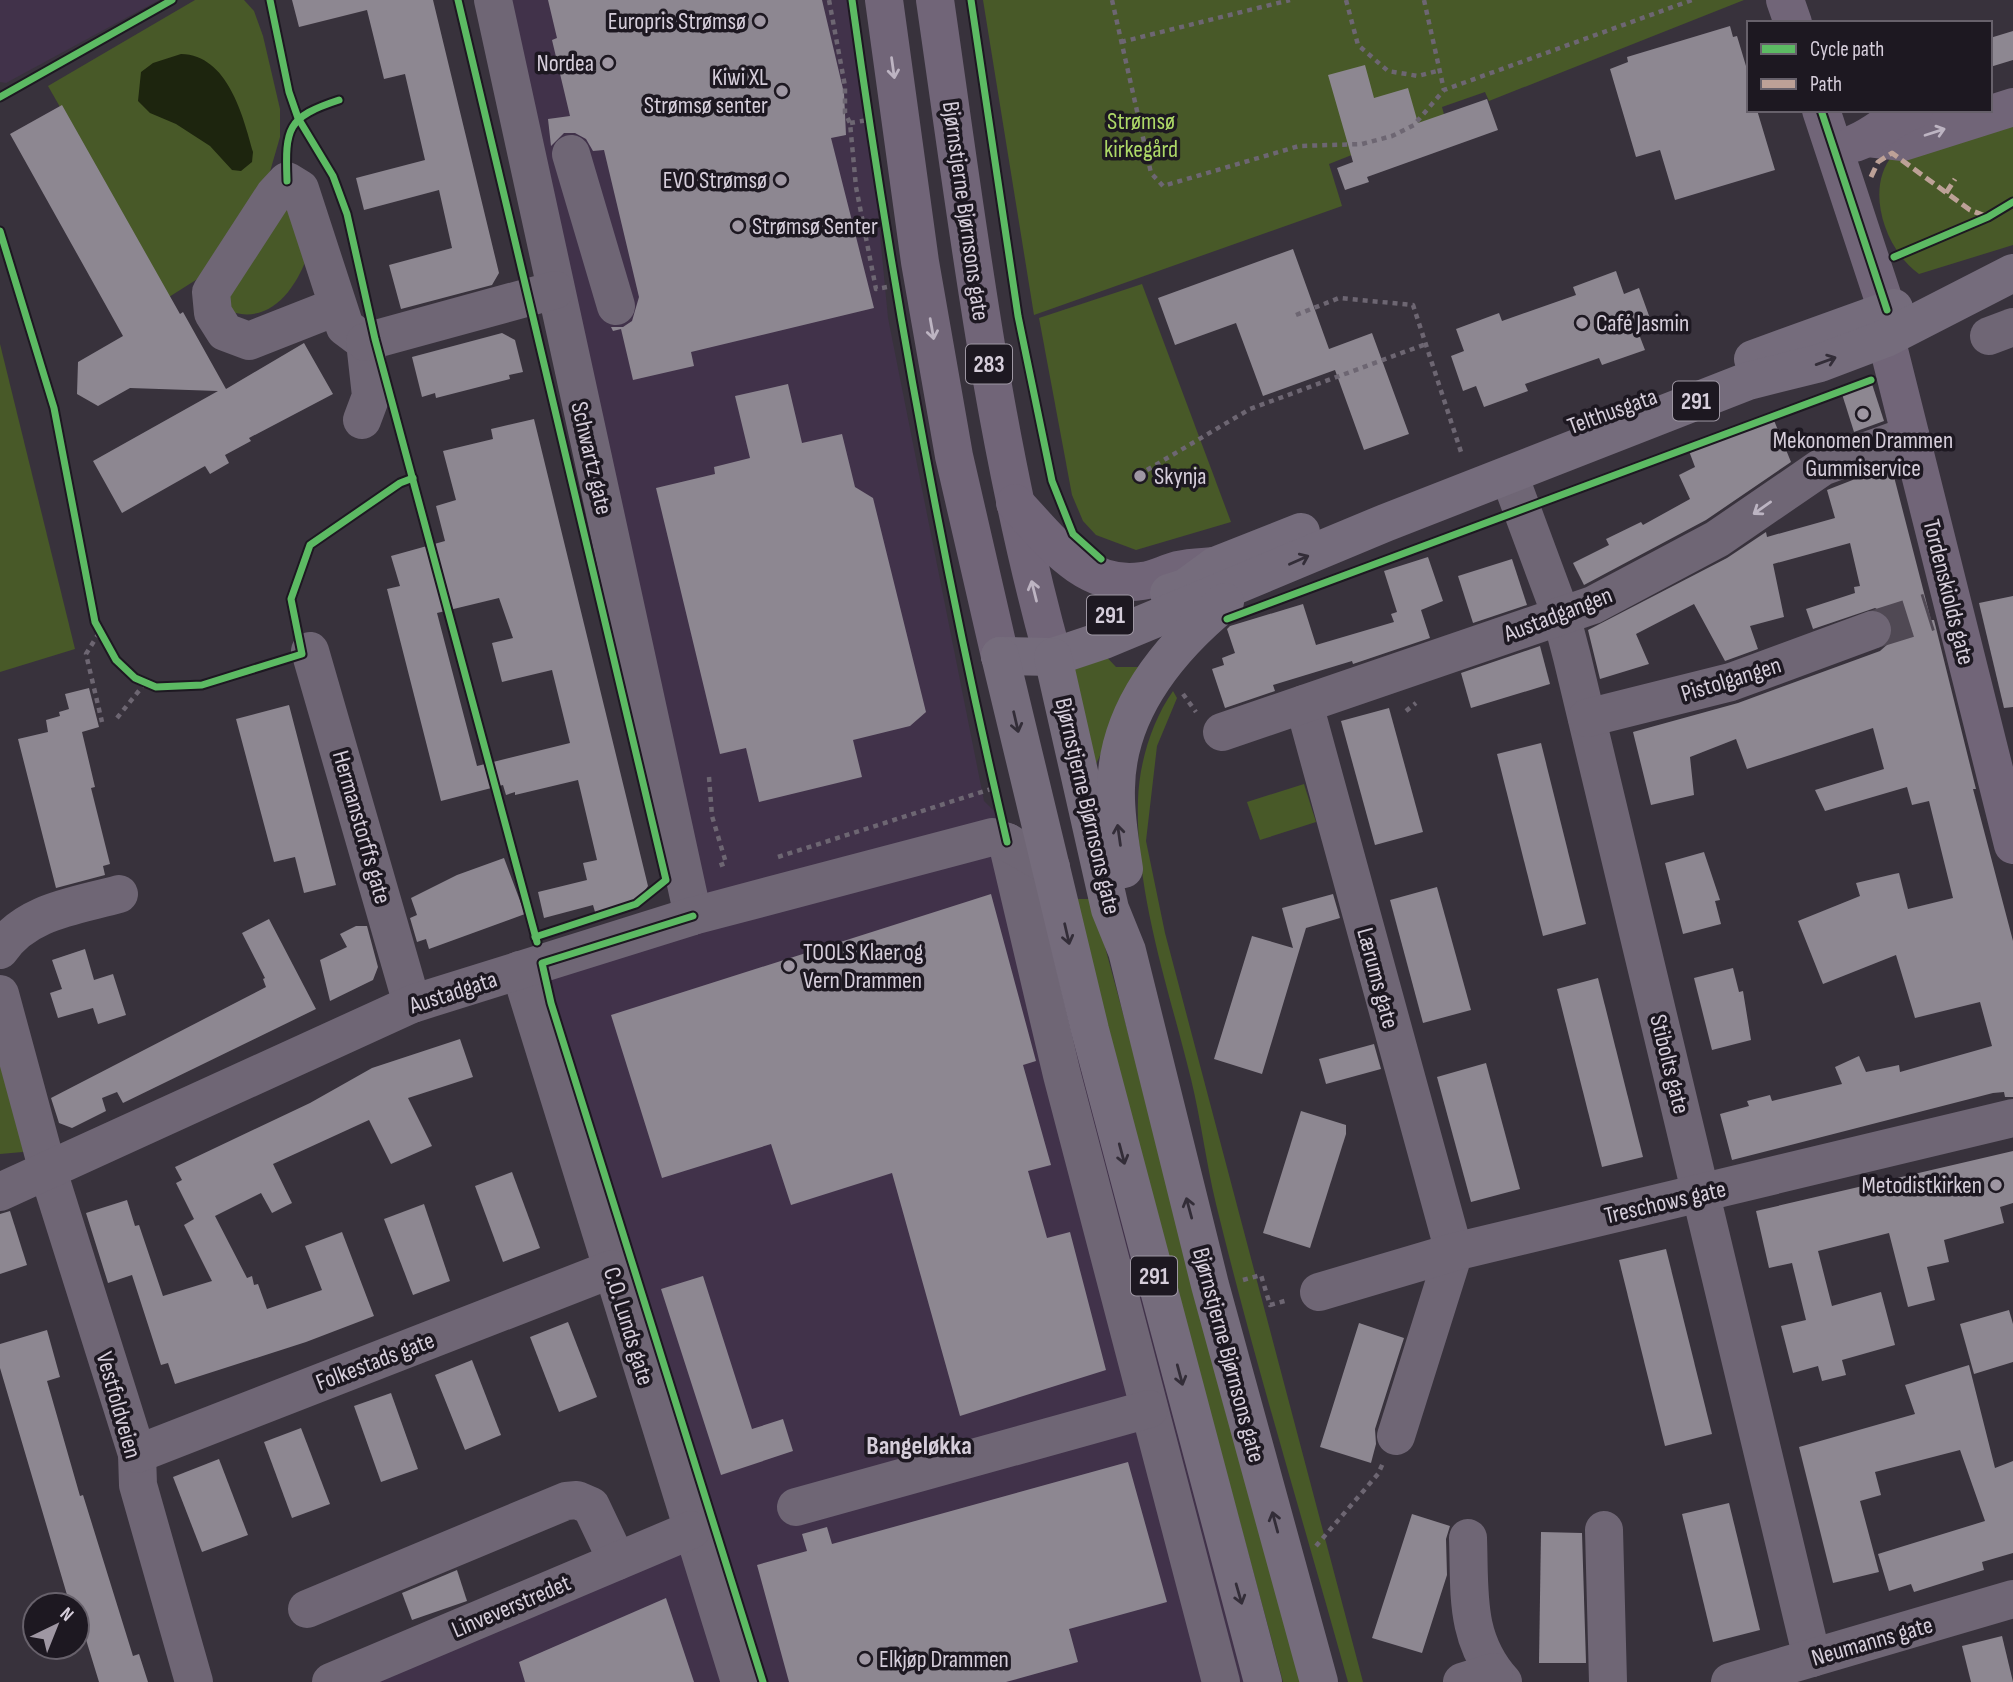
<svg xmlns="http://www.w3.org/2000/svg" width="2013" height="1682" font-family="'Sofia Sans Condensed',sans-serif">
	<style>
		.built { fill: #41324a }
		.green { fill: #485928 }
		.water { fill: #1d250e }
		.building { fill: #8d8791; fill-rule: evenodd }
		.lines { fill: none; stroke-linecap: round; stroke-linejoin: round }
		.minor-tunnel { stroke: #504954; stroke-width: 38; stroke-dasharray: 38 19; stroke-linecap: butt }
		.path { stroke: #6d6672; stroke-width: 4.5; stroke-dasharray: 5 5; stroke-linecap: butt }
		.minor { stroke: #6f6675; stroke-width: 38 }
		.major { stroke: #716578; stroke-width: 38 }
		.highway { stroke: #756c7c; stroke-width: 38 }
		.quiet { stroke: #bda197; stroke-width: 5; stroke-dasharray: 10 5; stroke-linecap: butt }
		.cycleway-casing { stroke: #1d1821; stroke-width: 11 }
		.cycleway { stroke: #5cba63; stroke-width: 7 }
		.oneway { stroke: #bdb4c2 }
		.oneway2 { stroke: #332d38 }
		.oneway3 { stroke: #bcb4c2 }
		.poi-dot { fill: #9f97a3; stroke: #1d1821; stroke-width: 2.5 }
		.labels { text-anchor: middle; stroke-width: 7; stroke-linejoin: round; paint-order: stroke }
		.shield { fill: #1d1821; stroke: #9e97a3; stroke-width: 2 }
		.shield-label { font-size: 23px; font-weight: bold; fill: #d6cedb }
		.poi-label { font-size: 24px; fill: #d6cedb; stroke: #1d1821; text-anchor: end }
		.park-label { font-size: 24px; fill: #add867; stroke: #1d1821 }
		.street-label { font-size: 24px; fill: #d6cedb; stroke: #1d1821 }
		.neighbourhood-label { font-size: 26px; font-weight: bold; fill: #d6cedb; stroke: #1d1821 }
	</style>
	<rect width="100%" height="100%" fill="#38323c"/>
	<!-- built -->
	<g class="built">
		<polygon points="0,0 159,0 6,83 0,82"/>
		<polygon points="493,0 848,0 867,99 888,318 984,801 1051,867 1247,1682 331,1682 691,1530 520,970 693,916"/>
	</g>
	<!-- green -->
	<g class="green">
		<polygon points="195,0 244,0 254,11 263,36 280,109 280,137 269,175 199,278 169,297 48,86"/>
		<polygon points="983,0 1744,0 1489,101 1485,92 1442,107 1445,118 1329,164 1342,206 1034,315"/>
		<path d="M 2013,116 L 2013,245 L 1919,274 C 1885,250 1864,188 1893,155 Z"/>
		<path d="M 287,208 L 310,248 C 300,282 274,325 232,312 L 221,288 Z"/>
		<polygon points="1142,284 1231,522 1136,550 1096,535 1083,521 1072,495 1039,318"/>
		<polygon points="0,344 75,649 0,672"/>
		<polygon points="1101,651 1116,667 1138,667 1141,670 1096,764 1072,663"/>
		<path d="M 1173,691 L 1177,698 L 1157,746 L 1146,841 L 1165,933 L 1363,1682 L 1348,1682 C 1304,1523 1255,1364 1216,1204 C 1206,1162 1201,1120 1191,1079 C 1169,989 1135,894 1138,800 C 1139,763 1152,721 1173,691 Z"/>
		<polygon points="1304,784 1316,822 1260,840 1247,802"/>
		<polygon points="1071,899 1092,899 1304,1682 1283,1682"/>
		<polygon points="0,1033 34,1151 0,1154"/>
	</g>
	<!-- water -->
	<path class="water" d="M 181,54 C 228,55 243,116 253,152 L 252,162 L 241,171 L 232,170 L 210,146 L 176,124 L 150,113 L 138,101 L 141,72 L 153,63 Z"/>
	<!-- building -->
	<g class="building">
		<polygon points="292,0 433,0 499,273 492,285 401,309 389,265 452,248 439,190 364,210 356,178 425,160 405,74 384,79 367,10 299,27"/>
		<polygon points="548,0 822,0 844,93 846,135 831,138 874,308 691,352 694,366 633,380 621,329 613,331 611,327 623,327 632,321 639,297 604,150 593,151 586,139 575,133 564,133 551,146 548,119 570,116 552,40 557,38"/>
		<polygon points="1730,26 1733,37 1737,36 1749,76 1749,110 1757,110 1775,170 1675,200 1660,150 1636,157 1610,69 1628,62 1627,57"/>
		<polygon points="2013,31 2013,60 1990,67 1990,38"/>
		<polygon points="1365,65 1374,98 1408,88 1418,123 1487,99 1498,130 1367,177 1369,182 1345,190 1337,168 1353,162 1328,75"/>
		<polygon points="62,105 180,314 183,312 226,389 304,343 333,394 249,438 251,441 225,455 229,463 210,474 205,466 122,513 93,461 218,391 130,388 98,406 77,394 78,362 123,336 10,134"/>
		<polygon points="1293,249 1329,349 1372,333 1409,434 1364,450 1335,370 1263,396 1236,323 1175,345 1158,298"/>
		<polygon points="1616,271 1624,294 1639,288 1652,324 1637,329 1645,350 1602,365 1599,358 1525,384 1528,391 1484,407 1476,386 1463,391 1451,356 1464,351 1456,329 1499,313 1502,321 1576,295 1573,287"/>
		<polygon points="502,333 515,340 523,372 509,375 510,379 436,398 435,393 422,397 412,357"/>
		<polygon points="788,384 802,443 842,434 855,487 873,498 926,712 910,726 853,740 862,777 759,802 746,748 720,754 656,488 715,474 714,467 750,458 735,396"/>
		<polygon points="1872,384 1884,421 1854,432 1842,394"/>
		<polygon points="1773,418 1791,462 1706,520 1584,585 1573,563 1609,545 1606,539 1641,522 1643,525 1690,499 1679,475 1695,467 1689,451"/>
		<path d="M 534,419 L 648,886 L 638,901 L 595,912 L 593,905 L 544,918 L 538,892 L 587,880 L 583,863 L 597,860 L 578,780 L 515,795 L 515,792 L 506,795 L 503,785 L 441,801 L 387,589 L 400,586 L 391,556 L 445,541 L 436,506 L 456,500 L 443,451 L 493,439 L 491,429 ZM 499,598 L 513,638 L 492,643 L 502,682 L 552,670 L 570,743 L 477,766 L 437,613 Z"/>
		<polygon points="1891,465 1931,620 1934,620 1976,789 1973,789 2013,941 2013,1097 2005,1097 2004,1092 1993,1093 1732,1160 1720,1114 1749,1106 1747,1101 1770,1095 1772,1101 1842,1084 1835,1067 1859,1056 1866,1072 1899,1065 1900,1072 1992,1046 1980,1002 1915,1018 1896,955 1823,984 1798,921 1860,896 1856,883 1894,874 1899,873 1908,909 1953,898 1929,801 1912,805 1907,787 1825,811 1815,790 1884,769 1873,728 1747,769 1736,739 1690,757 1694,795 1651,805 1633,732 1738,703 1880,651 1889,643 1893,634 1893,623 1885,613 1875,608 1813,629 1806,609 1855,593 1854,587 1860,586 1850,543 1773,564 1784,617 1750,626 1758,649 1725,661 1694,604 1636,634 1649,664 1600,679 1588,630 1727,558 1766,532 1767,537 1835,518 1827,490"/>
		<polygon points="1428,557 1443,601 1421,610 1430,638 1353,664 1352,661 1273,685 1275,691 1225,708 1212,669 1224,665 1222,658 1235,653 1227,629 1230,626 1303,604 1316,645 1394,622 1391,614 1397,612 1384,571"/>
		<polygon points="1512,559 1527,605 1473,623 1458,576"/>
		<polygon points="2013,596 2013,707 2004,708 1979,603"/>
		<polygon points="1540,646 1550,684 1471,708 1461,673"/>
		<polygon points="89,688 99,727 82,732 95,787 91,788 110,864 103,866 105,875 56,888 18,739 48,732 46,720 60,716 59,712 69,709 65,694"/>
		<polygon points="289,705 336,885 304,893 295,857 274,862 236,719"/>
		<polygon points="1389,708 1423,832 1375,845 1341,721"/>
		<polygon points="1541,743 1586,924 1543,936 1497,754"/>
		<polygon points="1704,852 1720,900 1715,901 1721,924 1683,934 1665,863"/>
		<polygon points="504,858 525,914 429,949 426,939 417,942 410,918 417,915 411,898 457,875"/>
		<polygon points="1437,887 1471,1010 1423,1023 1390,900"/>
		<polygon points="991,894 1036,1061 1023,1065 1051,1165 1028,1171 1047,1238 1070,1232 1106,1370 960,1416 892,1173 791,1205 771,1144 662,1178 611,1015"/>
		<polygon points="1333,894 1340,918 1306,928 1262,1074 1214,1059 1252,936 1293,948 1282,908"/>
		<polygon points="269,919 316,1009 123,1103 117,1092 102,1098 106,1111 72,1128 59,1123 51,1098 266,987 263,979 265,978 242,933"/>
		<polygon points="356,926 367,926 378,967 373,980 330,1001 320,960 347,947 340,934"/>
		<polygon points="85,949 94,980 113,974 126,1015 98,1024 93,1008 58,1018 50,993 62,989 52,960"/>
		<polygon points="1733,968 1739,992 1743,991 1751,1040 1712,1050 1694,978"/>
		<polygon points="1598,978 1643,1157 1602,1167 1557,989"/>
		<polygon points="460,1039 473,1077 408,1098 432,1146 391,1164 369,1120 273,1164 292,1203 272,1213 261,1193 215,1216 247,1278 252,1276 254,1285 258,1284 267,1309 322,1290 305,1246 342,1232 374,1316 306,1342 175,1384 168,1363 161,1365 132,1275 108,1283 86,1213 127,1200 135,1226 139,1225 163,1296 212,1281 184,1225 194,1219 176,1183 182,1180 175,1167 310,1103 372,1068"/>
		<polygon points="1374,1044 1381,1069 1326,1084 1319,1059"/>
		<polygon points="1486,1063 1520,1189 1471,1202 1437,1077"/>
		<polygon points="1301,1111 1346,1125 1346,1134 1310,1248 1263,1233"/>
		<polygon points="2013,1151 2013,1203 2000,1207 2004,1223 1944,1240 1949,1262 1927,1267 1935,1300 1908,1307 1889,1233 1818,1251 1832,1306 1881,1292 1895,1345 1842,1360 1846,1375 1822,1381 1818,1366 1793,1373 1781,1326 1806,1320 1792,1263 1769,1268 1756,1211"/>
		<polygon points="512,1172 540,1248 503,1262 475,1186"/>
		<polygon points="424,1204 450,1281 413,1295 384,1219"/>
		<polygon points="10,1211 27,1265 0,1274 0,1214"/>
		<polygon points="1666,1249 1712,1434 1665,1446 1619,1260"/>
		<polygon points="703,1276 752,1429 783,1419 793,1451 721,1475 661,1289"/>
		<polygon points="2009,1310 2013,1324 2013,1362 1974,1374 1960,1324"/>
		<polygon points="568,1322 597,1397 559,1412 530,1337"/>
		<polygon points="1359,1323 1404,1338 1375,1429 1376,1444 1371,1463 1320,1447"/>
		<polygon points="47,1330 60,1377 47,1381 80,1496 83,1495 133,1656 139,1654 148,1682 99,1682 84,1633 77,1635 77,1605 70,1605 0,1368 0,1344"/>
		<polygon points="472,1360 501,1435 465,1450 435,1375"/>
		<polygon points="1969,1365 1995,1468 2013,1461 2013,1553 1982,1562 1984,1570 1914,1592 1911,1584 1889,1591 1878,1554 1985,1521 1960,1450 1875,1472 1881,1495 1860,1501 1879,1572 1833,1583 1799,1447 1915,1414 1905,1385"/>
		<polygon points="391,1393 418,1469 381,1482 354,1406"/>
		<polygon points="301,1428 330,1504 292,1518 264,1442"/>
		<polygon points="219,1459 248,1535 202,1552 173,1477"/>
		<polygon points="1128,1462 1167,1602 1069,1629 1078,1662 1006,1682 789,1682 757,1565 807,1551 802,1534 827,1527 832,1544"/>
		<polygon points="1729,1503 1760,1630 1713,1642 1682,1514"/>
		<polygon points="1412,1514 1450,1526 1446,1539 1447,1575 1422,1653 1372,1638"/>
		<polygon points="1541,1532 1582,1533 1586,1663 1539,1663"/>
		<polygon points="457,1570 467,1601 412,1620 402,1593"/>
		<polygon points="666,1598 694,1682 525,1682 519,1662"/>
		<polygon points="2002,1636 2013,1682 1971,1682 1962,1646"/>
	</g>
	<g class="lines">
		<!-- minor-tunnel -->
		<polyline class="minor-tunnel" points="1872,630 1929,612"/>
		<!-- path -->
		<g class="path">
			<polyline points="829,0 845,86 845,113 850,123 856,187 876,289 893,286"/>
			<polyline points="1112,0 1151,173 1163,186 1299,146 1362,144 1392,136 1414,125 1444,90 1692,0"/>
			<polyline points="1346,0 1358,45 1388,71 1418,76 1441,70"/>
			<polyline points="1424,0 1444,90"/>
			<polyline points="1121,42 1290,0"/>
			<polyline points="543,65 556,60"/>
			<polyline points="850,123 868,120"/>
			<polyline points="1296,315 1339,298 1413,305 1461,452"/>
			<polyline points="1147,470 1250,409 1426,344"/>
			<polyline points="99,633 86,654 102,722"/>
			<polyline points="1183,694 1196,712"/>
			<polyline points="1406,711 1416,703"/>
			<polyline points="117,718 146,682"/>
			<polyline points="709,777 712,816 726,863 718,866"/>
			<polyline points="778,857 994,788"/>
			<polyline points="1243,1280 1261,1275 1270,1305 1288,1300"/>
			<polyline points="1316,1546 1378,1474 1383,1463"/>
		</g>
		<!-- minor -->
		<g class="minor">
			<polyline points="493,0 693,916"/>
			<polyline points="571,154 616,306"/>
			<polyline points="338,306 249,341 225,332 213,313 211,292 274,195 287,181 300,189 345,327 365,342 371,396 362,420"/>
			<polyline points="1989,336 2013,327"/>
			<polyline points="365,342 555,290"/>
			<polyline points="1509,475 1561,615 1572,657 1812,1658"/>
			<polyline points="310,651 412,1004"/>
			<polyline points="1304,704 1454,1252 1396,1436"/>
			<polyline points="1587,718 1731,682 1872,630"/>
			<polyline points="1222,732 1593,605 1717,539 1822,467 1910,435"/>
			<polyline points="1007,842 1062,1075 1221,1682"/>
			<path d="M 0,950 C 26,911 76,906 119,894"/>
			<polyline points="520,970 740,1682"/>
			<polyline points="0,994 48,1171 137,1454 138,1485 194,1682"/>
			<polyline points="0,1192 412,1004 693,916 992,837 1007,842 1051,867"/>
			<polyline points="1319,1292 1454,1252 2013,1118"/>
			<polyline points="137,1454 612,1269"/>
			<polyline points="796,1507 1149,1409"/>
			<polyline points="1604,1530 1608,1682"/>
			<path d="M 1468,1538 C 1470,1592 1464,1639 1503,1682"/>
			<polyline points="307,1609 566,1501 577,1500 591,1506 617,1561"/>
			<polyline points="331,1682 691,1530"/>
			<polyline points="1462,1682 1494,1672"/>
			<polyline points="1730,1682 2013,1599"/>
		</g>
		<!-- major -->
		<g class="major">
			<polyline points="884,0 920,262 954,456 1000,656"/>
			<path d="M 935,0 C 967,220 993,442 1053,657"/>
			<polyline points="1785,0 1793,23"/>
			<polyline points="1821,110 1887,310"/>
			<polyline points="1868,138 1903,142 2013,107"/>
			<path d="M 1855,143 C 1877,135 1891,117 1914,110"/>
			<polyline points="1886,338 2013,845"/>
			<path d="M 1015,503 C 1049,539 1085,590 1142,581 C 1154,580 1166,573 1178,570 C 1190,567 1203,567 1215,566"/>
		</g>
		<!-- highway -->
		<g class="highway">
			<polyline points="1753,359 1894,308"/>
			<polyline points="1169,593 1185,588 1215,566 1301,532"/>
			<polyline points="1000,656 1053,657 1104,640 1385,523 1748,381 1820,363 1886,338 2013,273"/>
			<polyline points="1000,656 1090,1030 1263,1682"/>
			<polyline points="1053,657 1110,909 1127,951 1210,1285 1319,1682"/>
			<path d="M 1124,869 C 1120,842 1115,815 1116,788 C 1117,711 1168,649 1225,602"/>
		</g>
		<!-- quiet -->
		<g class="quiet">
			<polyline points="1871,177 1878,162 1892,153 1970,210 1988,217"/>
			<polyline points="1946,193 1955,179"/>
		</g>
		<!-- cycleway casing -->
		<g class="cycleway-casing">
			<g id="cycleway">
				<polyline points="270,0 289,92 298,118 333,176 347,214 375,339 537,942"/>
				<polyline points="458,0 666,880 636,904 535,937"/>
				<path d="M 852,0 C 891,283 942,563 1007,842"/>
				<polyline points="971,0 1018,316 1052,481 1073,534 1101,559"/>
				<polyline points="0,97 172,0"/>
				<polyline points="1821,110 1887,310"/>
				<path d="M 287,181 C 285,128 287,117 339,100"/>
				<polyline points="0,231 54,408 95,622 116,660 135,678 156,687 202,685 302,654 291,599 310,545 400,483 413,478"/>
				<polyline points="1894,257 1988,217 2013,202"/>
				<polyline points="1227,619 1871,380"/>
				<polyline points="693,916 542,963 551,1003 763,1682"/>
			</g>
		</g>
		<!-- cycleway -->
		<use href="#cycleway" class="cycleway"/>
	</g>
	<!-- one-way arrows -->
	<defs><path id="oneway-shaft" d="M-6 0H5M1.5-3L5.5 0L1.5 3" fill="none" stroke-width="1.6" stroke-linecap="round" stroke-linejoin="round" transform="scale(1.75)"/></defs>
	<g class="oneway">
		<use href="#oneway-shaft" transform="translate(893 68) rotate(82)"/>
		<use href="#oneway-shaft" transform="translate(1935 132) rotate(-18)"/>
		<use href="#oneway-shaft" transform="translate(932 329) rotate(80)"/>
		<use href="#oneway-shaft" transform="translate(1034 591) rotate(-104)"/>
	</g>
	<g class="oneway2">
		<use href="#oneway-shaft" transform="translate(1826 361) rotate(-20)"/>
		<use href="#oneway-shaft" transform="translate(1299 560) rotate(-24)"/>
		<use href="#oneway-shaft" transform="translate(1016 722) rotate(77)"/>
		<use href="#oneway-shaft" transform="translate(1119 835) rotate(-98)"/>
		<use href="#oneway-shaft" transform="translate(1067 934) rotate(77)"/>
		<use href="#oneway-shaft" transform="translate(1122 1154) rotate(75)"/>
		<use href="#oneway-shaft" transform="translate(1189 1208) rotate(-105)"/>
		<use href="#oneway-shaft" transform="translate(1180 1375) rotate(75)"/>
		<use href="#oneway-shaft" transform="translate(1275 1522) rotate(-105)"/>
		<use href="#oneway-shaft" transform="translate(1239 1594) rotate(74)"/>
	</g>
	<use class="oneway3" href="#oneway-shaft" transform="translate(1762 508) rotate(145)"/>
	<!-- markers -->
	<g class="poi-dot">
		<circle cx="760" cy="21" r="7"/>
		<circle cx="608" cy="63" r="7"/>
		<circle cx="782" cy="91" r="7"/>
		<circle cx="781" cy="180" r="7"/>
		<circle cx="738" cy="226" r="7"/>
		<circle cx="1582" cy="323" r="7"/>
		<circle cx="1863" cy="414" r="7"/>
		<circle cx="1140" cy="476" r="7"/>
		<circle cx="789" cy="966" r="7"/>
		<circle cx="1996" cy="1185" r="7"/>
		<circle cx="865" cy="1659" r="7"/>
	</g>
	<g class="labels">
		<!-- shield labels -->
		<g class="shield">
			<rect x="966" y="344.5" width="46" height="39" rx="5"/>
			<rect x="1673" y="381.5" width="46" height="39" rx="5"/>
			<rect x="1087" y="595.5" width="46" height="39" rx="5"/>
			<rect x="1131" y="1256.5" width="46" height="39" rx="5"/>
		</g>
		<g class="shield-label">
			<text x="989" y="372">283</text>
			<text x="1696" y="409">291</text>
			<text x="1110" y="623">291</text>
			<text x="1154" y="1284">291</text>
		</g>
		<!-- poi labels -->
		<g class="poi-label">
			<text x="746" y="29">Europris Strømsø</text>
			<text x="594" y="71">Nordea</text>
			<text x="768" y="85">Kiwi XL<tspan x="768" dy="28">Strømsø senter</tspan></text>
			<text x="767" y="188">EVO Strømsø</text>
			<text x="752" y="234" text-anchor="start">Strømsø Senter</text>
			<text x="1596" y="331" text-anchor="start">Café Jasmin</text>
			<text x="1863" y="448" text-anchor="middle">Mekonomen Drammen<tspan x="1863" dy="28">Gummiservice</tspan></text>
			<text x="1154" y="484" text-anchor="start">Skynja</text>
			<text x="803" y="960" text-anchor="start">TOOLS Klaer og<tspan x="803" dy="28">Vern Drammen</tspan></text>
			<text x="1982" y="1193">Metodistkirken</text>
			<text x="879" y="1667" text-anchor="start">Elkjøp Drammen</text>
		</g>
		<!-- park labels -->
		<g class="park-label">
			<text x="1141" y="129">Strømsø<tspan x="1141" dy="28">kirkegård</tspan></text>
		</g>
		<!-- street labels -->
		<g class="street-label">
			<text transform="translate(966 211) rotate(82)" y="8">Bjørnstjerne Bjørnsons gate</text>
			<text transform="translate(1612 411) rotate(-20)" y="8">Telthusgata</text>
			<text transform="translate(592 458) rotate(77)" y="8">Schwartz gate</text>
			<text transform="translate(1949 592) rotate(76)" y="8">Tordenskiolds gate</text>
			<text transform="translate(1558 614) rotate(-21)" y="8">Austadgangen</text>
			<text transform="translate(1731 679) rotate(-17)" y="8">Pistolgangen</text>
			<text transform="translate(1088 806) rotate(77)" y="8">Bjørnstjerne Bjørnsons gate</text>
			<text transform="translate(362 827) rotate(74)" y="8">Hermanstorffs gate</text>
			<text transform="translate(1378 978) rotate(75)" y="8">Lærums gate</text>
			<text transform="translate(453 992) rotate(-18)" y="8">Austadgata</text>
			<text transform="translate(1670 1064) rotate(76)" y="8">Stibolts gate</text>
			<text transform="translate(1665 1202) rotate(-13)" y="8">Treschows gate</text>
			<text transform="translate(629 1326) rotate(73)" y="8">C.O. Lunds gate</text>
			<text transform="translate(1229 1355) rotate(75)" y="8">Bjørnstjerne Bjørnsons gate</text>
			<text transform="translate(375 1361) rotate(-21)" y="8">Folkestads gate</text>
			<text transform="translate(119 1405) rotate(74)" y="8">Vestfoldveien</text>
			<text transform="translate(511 1606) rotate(-23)" y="8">Linveverstredet</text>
			<text transform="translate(1872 1641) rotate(-16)" y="8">Neumanns gate</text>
		</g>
		<!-- neighbourhood labels -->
		<g class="neighbourhood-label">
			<text x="919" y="1454">Bangeløkka</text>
		</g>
	</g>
	<!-- legend -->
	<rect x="1747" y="21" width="245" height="91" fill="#1d1821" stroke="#67616b" stroke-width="2"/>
	<rect x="1761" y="44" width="35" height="10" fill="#5cba63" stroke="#67616b" stroke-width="2"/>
	<text x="1810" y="56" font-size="21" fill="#d6cedb">Cycle path</text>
	<rect x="1761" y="79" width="35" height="10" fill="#bda197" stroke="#67616b" stroke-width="2"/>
	<text x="1810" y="91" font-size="21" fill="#d6cedb">Path</text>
	<!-- north arrow -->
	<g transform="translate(56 1626) rotate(43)"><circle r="33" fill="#1d1821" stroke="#67616b" stroke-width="2"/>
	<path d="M0-5L12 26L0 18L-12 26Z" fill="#9f97a3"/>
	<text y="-10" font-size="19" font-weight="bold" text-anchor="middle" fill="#d6cedb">N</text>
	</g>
</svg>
